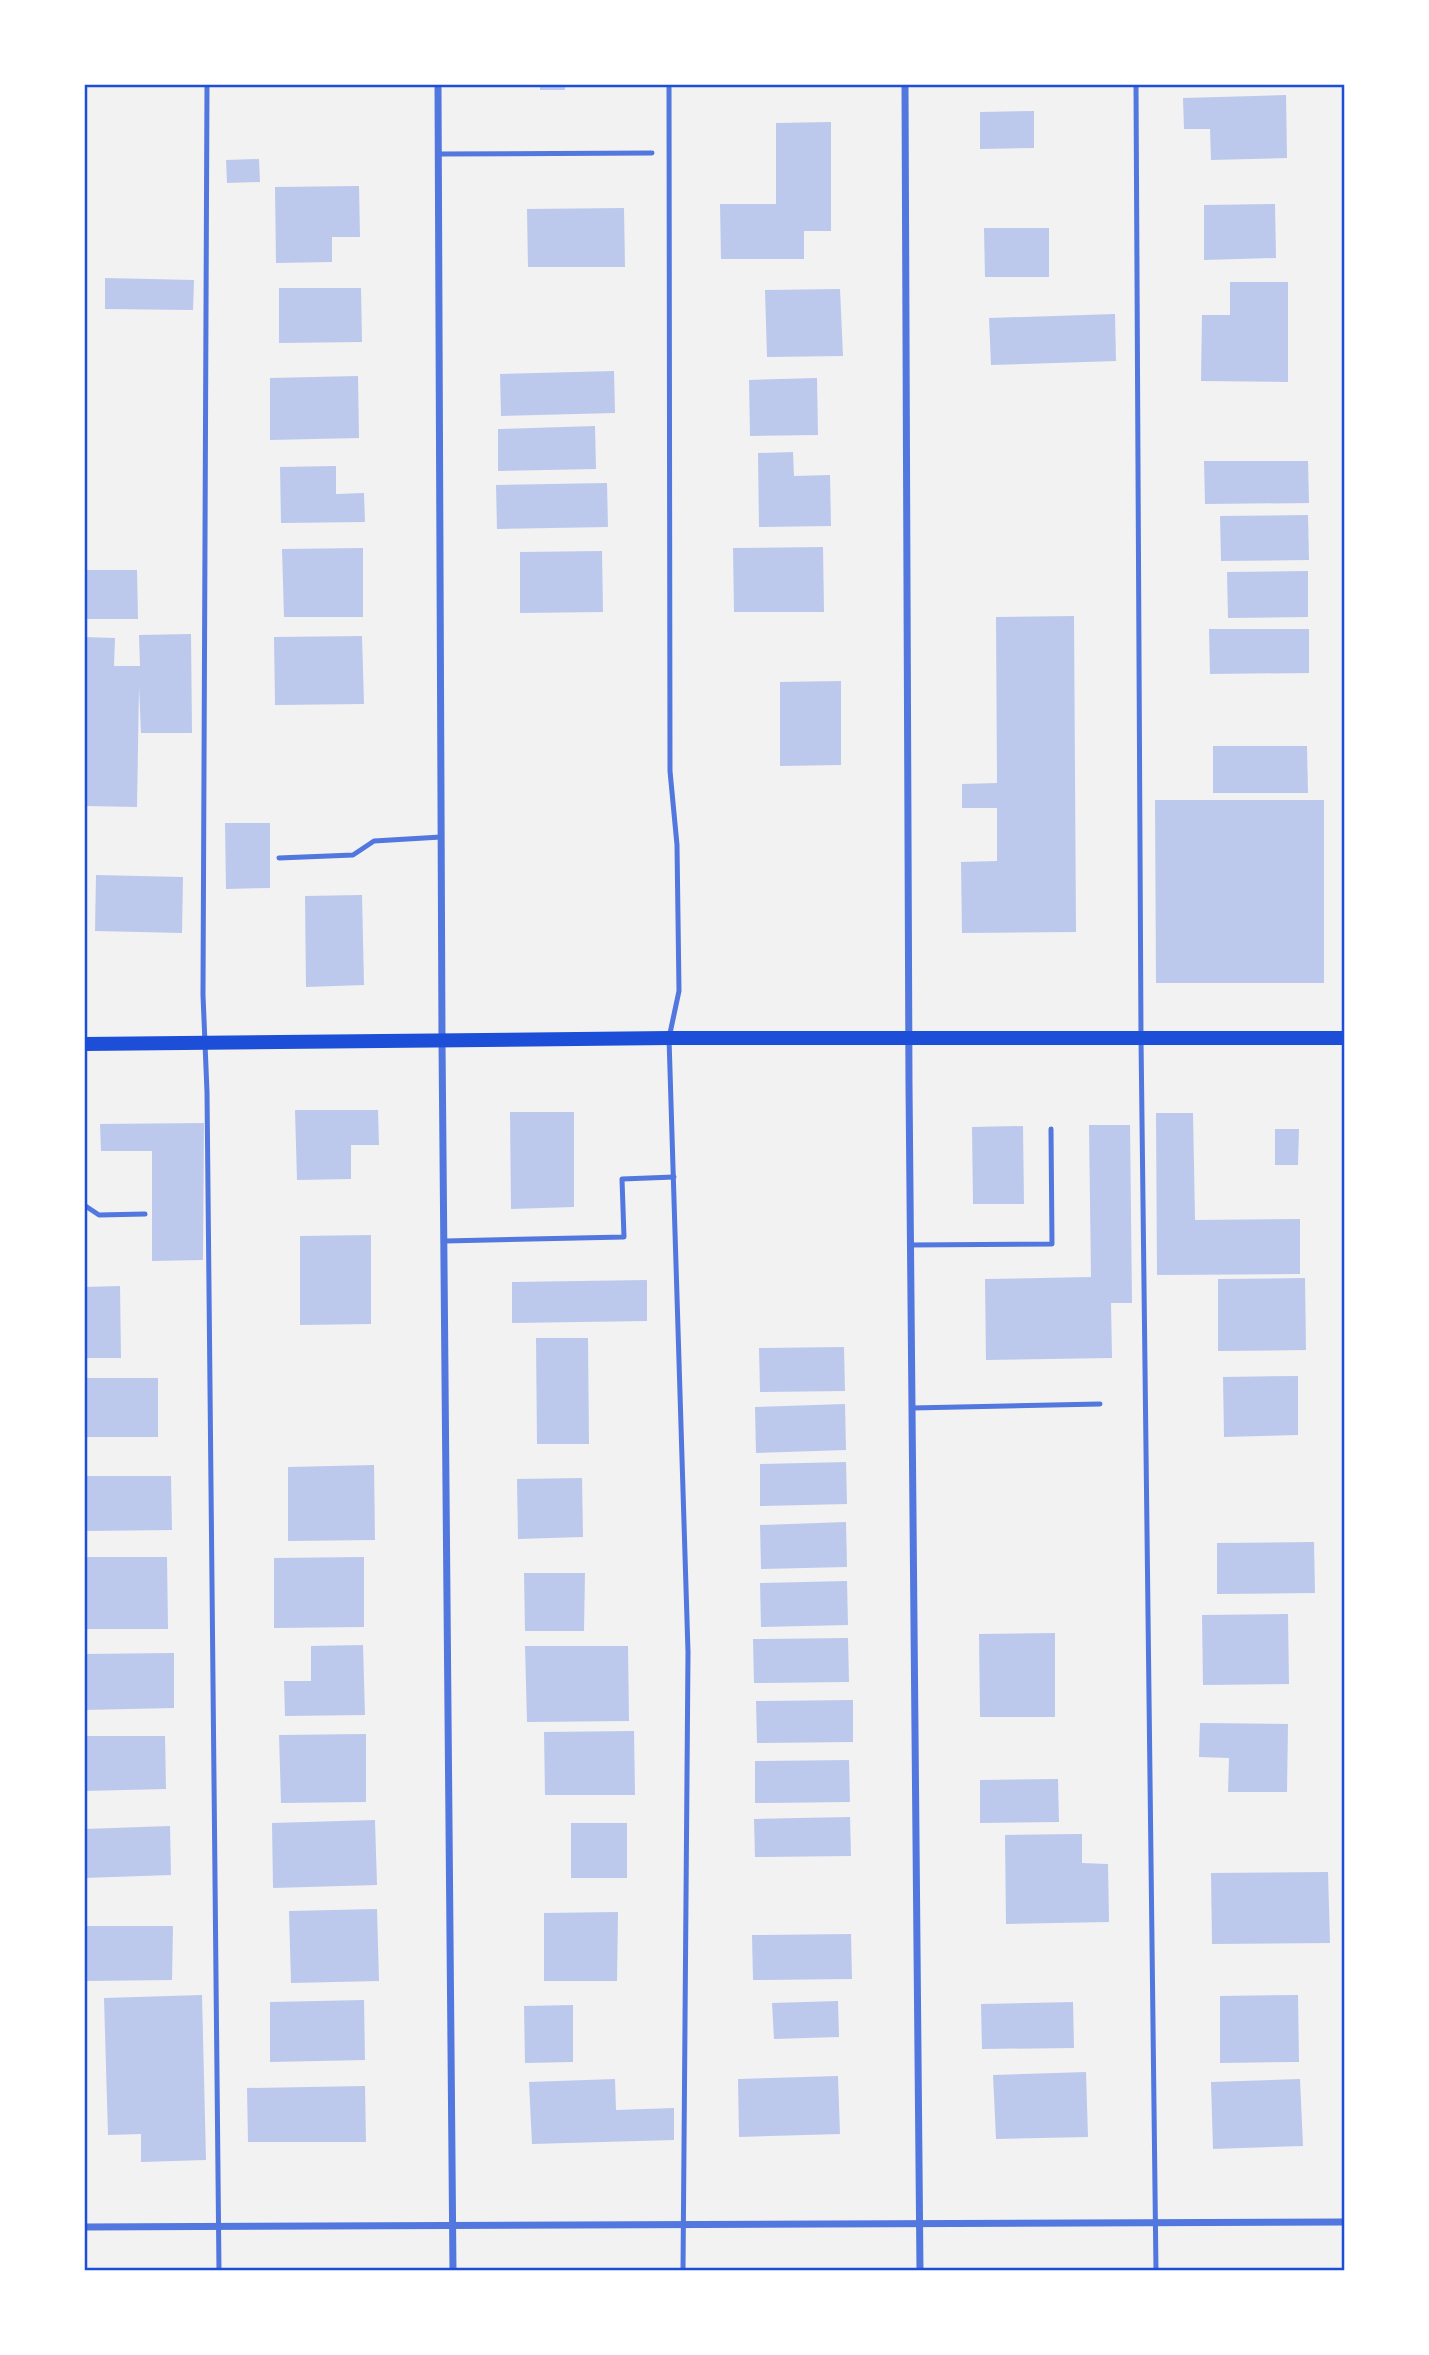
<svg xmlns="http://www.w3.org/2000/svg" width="1429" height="2355" font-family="'Archivo Narrow',sans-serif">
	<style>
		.building { fill: #bdc9ec }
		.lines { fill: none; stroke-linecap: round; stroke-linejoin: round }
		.service { stroke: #5277de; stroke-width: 5 }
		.minor { stroke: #5277de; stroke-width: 7 }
		.secondary { stroke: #1d4ed8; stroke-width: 14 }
		.neatline { fill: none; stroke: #1d4ed8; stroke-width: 2.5 }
	</style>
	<rect width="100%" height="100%" fill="#f2f2f2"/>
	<!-- building -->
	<g class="building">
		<rect x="540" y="84" width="25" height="6"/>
		<polygon points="1286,95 1287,158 1211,160 1210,129 1184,129 1183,98"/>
		<polygon points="1034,111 1034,148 980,149 980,112"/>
		<polygon points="831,122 831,231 804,231 804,259 721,259 720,204 776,204 776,123"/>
		<polygon points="259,159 260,182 227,183 226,160"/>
		<polygon points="359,186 360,237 332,237 332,262 276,263 275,187"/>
		<polygon points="1275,204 1276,258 1204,260 1204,205"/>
		<polygon points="624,208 625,267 528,267 527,209"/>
		<polygon points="984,228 1049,228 1049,277 985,277"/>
		<polygon points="105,278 194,280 193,310 105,309"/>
		<polygon points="1230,282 1288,282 1288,382 1201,381 1202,315 1230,315"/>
		<polygon points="279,288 361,288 362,342 279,343"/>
		<polygon points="840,289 843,356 767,357 765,290"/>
		<polygon points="1115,314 1116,361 991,365 989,318"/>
		<polygon points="614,371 615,413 501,416 500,374"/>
		<polygon points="358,376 359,438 270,440 270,378"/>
		<polygon points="817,378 818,435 750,436 749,380"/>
		<polygon points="595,426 596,469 498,471 498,429"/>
		<polygon points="793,452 794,476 830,475 831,526 759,527 758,453"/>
		<polygon points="1204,461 1308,461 1309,503 1205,504"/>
		<polygon points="336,466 336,494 364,493 365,522 281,523 280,467"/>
		<polygon points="607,483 608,527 497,529 496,485"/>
		<polygon points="1308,515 1309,560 1221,561 1220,516"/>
		<polygon points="823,547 824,612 734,612 733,548"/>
		<polygon points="363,548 363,617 284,617 282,549"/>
		<polygon points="602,551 603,612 520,613 520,552"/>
		<polygon points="84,570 137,570 138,619 84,619"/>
		<polygon points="1308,571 1308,617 1228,618 1227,572"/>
		<polygon points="1074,616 1076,932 962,933 961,862 997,861 997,808 962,808 962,784 997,783 996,617"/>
		<polygon points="1209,629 1309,629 1309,673 1210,674"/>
		<polygon points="191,634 192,733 141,733 139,687 137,807 86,806 87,722 84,722 84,637 115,638 114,666 140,666 139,635"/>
		<polygon points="362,636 364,704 275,705 274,637"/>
		<polygon points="841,681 841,765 780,766 780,682"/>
		<polygon points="1213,746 1307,746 1308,793 1213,793"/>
		<polygon points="1155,800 1324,800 1324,983 1156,983"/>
		<polygon points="225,823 270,823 270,888 226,889"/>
		<polygon points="96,875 183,877 182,933 95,931"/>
		<polygon points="362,895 364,985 306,987 305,896"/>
		<polygon points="295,1110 378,1110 379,1145 351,1145 351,1179 297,1180"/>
		<polygon points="510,1112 574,1112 574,1207 511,1209"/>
		<polygon points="1156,1113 1193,1113 1195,1220 1300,1219 1300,1274 1157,1275"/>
		<polygon points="204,1123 203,1260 152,1261 152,1151 101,1151 100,1124"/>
		<polygon points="1089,1125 1130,1125 1132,1303 1111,1303 1112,1358 986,1360 985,1279 1091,1277"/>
		<polygon points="1023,1126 1024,1204 973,1204 972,1127"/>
		<polygon points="1275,1129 1299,1129 1298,1165 1275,1165"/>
		<polygon points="371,1235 371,1324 300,1325 300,1236"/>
		<polygon points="1305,1278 1306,1350 1218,1351 1218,1279"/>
		<polygon points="647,1280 647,1321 512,1323 512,1282"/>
		<polygon points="120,1286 121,1358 84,1358 84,1287"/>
		<polygon points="536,1338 588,1338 589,1444 537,1444"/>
		<polygon points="844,1347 845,1391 760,1392 759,1348"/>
		<polygon points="1298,1376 1298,1435 1224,1437 1223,1377"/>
		<rect x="84" y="1378" width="74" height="59"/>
		<polygon points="845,1404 846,1450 756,1453 755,1407"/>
		<polygon points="846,1462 847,1504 760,1506 760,1464"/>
		<polygon points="374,1465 375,1540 288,1541 288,1467"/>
		<polygon points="84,1476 171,1476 172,1530 84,1531"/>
		<polygon points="582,1478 583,1537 518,1539 517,1479"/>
		<polygon points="846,1522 847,1567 761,1569 760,1525"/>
		<polygon points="1314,1542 1315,1593 1217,1594 1217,1543"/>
		<polygon points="84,1557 167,1557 168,1629 84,1629"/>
		<polygon points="364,1557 364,1627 274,1628 274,1558"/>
		<polygon points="524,1573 585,1573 584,1631 525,1631"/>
		<polygon points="847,1581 848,1625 761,1627 760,1583"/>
		<polygon points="1288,1614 1289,1684 1203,1685 1202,1615"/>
		<polygon points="1055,1633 1055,1717 980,1717 979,1634"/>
		<polygon points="848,1638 849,1682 754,1683 753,1639"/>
		<polygon points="363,1645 365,1715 285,1716 284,1681 311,1681 311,1646"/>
		<polygon points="525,1646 628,1646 629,1721 527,1722"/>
		<polygon points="174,1653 174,1708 84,1710 84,1654"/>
		<polygon points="853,1700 853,1742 757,1743 756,1701"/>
		<polygon points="1200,1723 1288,1724 1287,1792 1228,1792 1229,1758 1199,1757"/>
		<polygon points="634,1731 635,1795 545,1795 544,1732"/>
		<polygon points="366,1734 366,1802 281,1803 279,1735"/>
		<polygon points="84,1736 165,1736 166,1789 84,1791"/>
		<polygon points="849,1760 850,1802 755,1803 755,1761"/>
		<polygon points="1058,1779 1059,1822 980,1823 980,1780"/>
		<polygon points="850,1817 851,1856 755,1857 754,1819"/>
		<polygon points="375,1820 377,1885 273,1888 272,1823"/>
		<rect x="571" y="1823" width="56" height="55"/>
		<polygon points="170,1826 171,1875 84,1878 84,1829"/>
		<polygon points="1082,1834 1082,1863 1108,1864 1109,1922 1006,1924 1005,1835"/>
		<polygon points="1328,1872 1330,1943 1212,1944 1211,1873"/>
		<polygon points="377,1909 379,1981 291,1983 289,1911"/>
		<polygon points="618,1912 617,1981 544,1981 544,1913"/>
		<polygon points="84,1926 173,1926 172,1980 84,1981"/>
		<polygon points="851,1934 852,1979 753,1980 752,1935"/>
		<polygon points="202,1995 206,2160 141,2162 141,2134 108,2135 104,1998"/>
		<polygon points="1298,1995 1299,2062 1220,2063 1220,1996"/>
		<polygon points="364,2000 365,2060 270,2062 270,2002"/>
		<polygon points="838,2001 839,2037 774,2039 772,2003"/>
		<polygon points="1073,2002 1074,2048 982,2049 981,2004"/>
		<polygon points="573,2005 573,2062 525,2063 524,2006"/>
		<polygon points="1086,2072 1088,2137 996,2139 993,2075"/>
		<polygon points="838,2076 840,2134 739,2137 738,2079"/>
		<polygon points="615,2079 616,2110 674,2108 674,2140 532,2144 529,2082"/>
		<polygon points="1300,2079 1303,2146 1213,2149 1211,2082"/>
		<polygon points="365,2086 366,2142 248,2142 247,2088"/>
	</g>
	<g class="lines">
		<!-- service -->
		<g class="service">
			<polyline points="207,84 203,995 207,1092 219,2271"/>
			<polyline points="669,84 670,771 677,845 679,991 669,1038 688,1652 683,2271"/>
			<polyline points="1136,84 1141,1038 1156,2271"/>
			<polyline points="438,154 652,153"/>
			<polyline points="279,858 353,855 374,841 441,837"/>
			<polyline points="84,1205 99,1215 145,1214"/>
			<polyline points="445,1241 624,1237 622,1179 674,1177"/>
			<polyline points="910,1245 1052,1244 1051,1129"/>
			<polyline points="912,1408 1100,1404"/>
		</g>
		<!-- minor -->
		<g class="minor">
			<polyline points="438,84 442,1041 453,2271"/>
			<polyline points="905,84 909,1085 920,2271"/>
			<polyline points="84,2227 1345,2222"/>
		</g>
		<!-- secondary -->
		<polyline class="secondary" points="84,1044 669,1038 1345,1038"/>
	</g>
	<!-- border -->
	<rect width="1429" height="2355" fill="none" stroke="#ffffff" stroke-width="172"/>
	<rect x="86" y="86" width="1257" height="2183" class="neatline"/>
</svg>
